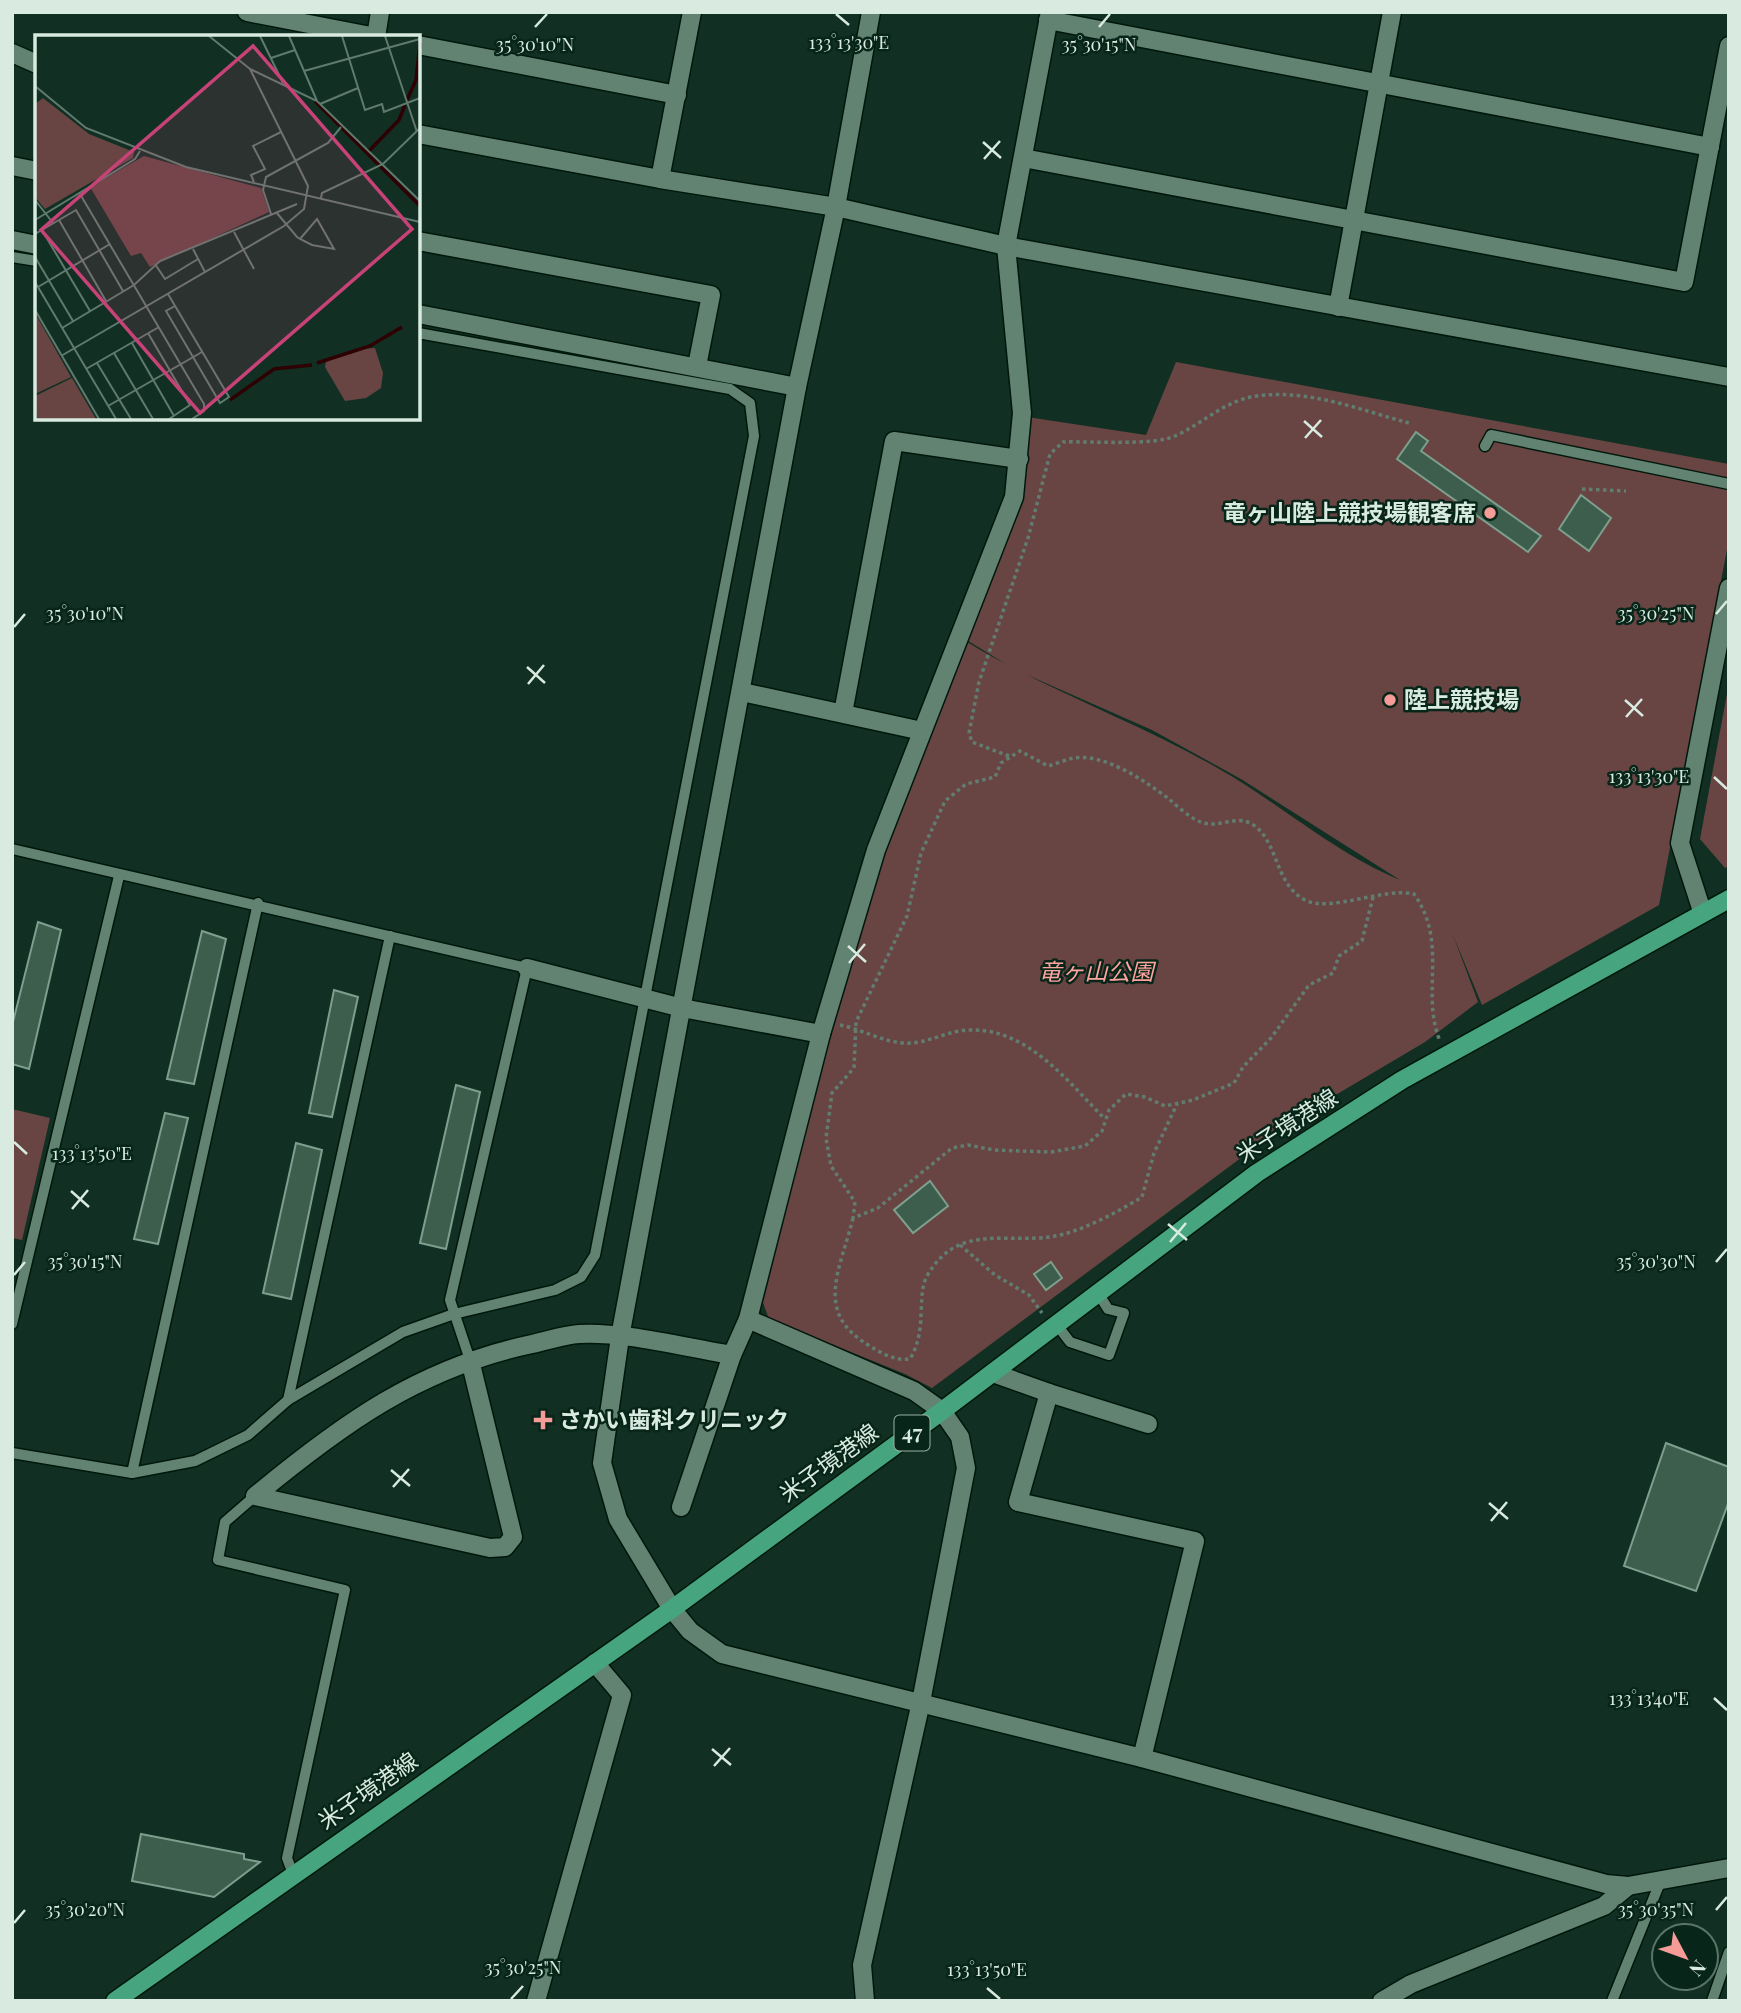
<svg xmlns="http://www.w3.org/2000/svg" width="1741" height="2013" font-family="'Playfair Display','Noto Sans JP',serif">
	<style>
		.green { fill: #684543 }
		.building { fill: #3d5d4d; stroke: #7e9f8e; stroke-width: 2 }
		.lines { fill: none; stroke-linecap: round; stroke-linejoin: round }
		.service-casing { stroke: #00180c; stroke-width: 13 }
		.minor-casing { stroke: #00180c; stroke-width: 21 }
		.tertiary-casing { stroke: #00180c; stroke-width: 21 }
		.primary-casing { stroke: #00180c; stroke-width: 21 }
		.path { stroke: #627c70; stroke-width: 3.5; stroke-dasharray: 3.5 3.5; stroke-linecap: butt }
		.service { stroke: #628272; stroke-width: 10 }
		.minor { stroke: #628272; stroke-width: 18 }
		.tertiary { stroke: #628272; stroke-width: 18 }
		.primary { stroke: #46a57f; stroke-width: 18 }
		.ticks { fill: none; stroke: #d9eae1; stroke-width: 2.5 }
		.poi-dot { fill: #f59b98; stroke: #072619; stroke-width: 2.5 }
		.labels { text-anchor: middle; stroke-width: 5; stroke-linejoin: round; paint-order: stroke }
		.shield { fill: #072619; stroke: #9aafa5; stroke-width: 2 }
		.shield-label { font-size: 21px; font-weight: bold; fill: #d9eae1 }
		.poi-label { font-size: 23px; font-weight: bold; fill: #d9eae1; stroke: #072619; text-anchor: start }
		.park-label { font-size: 23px; font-style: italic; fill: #ffa39f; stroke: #072619 }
		.street-label { font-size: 23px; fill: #d9eae1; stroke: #072619 }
		.inset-river { fill: none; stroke: #2f0003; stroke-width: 3.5 }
		.inset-road { fill: none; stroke: #617a6f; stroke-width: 2 }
		.view { fill: #c74276; fill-opacity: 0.15; stroke: #c74276; stroke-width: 3.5 }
		.inset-edge { fill: none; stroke: #d9eae1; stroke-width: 3.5 }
		.ticks-label { font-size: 18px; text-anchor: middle; fill: #d9eae1; stroke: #072619; stroke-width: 5; stroke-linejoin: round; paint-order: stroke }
	</style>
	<rect width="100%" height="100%" fill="#113023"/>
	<!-- green -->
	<g class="green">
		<path d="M 1176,362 L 1729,464 L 1729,539 L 1659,905 L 1482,1005 L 1453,935 L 1478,1002 L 1425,1042 L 1285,1125 L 932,1388 L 905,1374 L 769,1319 L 762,1300 L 829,1039 L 889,836 L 967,642 C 1046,690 1134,721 1214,766 C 1277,801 1334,853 1400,880 L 1241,779 L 1152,730 L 1014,669 L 965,639 L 1018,500 L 1027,417 L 1146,435 Z"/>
		<polygon points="1729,683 1729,866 1725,868 1700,839"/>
		<polygon points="12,1109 50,1118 22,1240 12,1238"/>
	</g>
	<!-- building -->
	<g class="building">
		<polygon points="1416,432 1428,441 1421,451 1541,536 1528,552 1397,459"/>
		<polygon points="1581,495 1611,518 1589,551 1559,529"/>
		<polygon points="38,922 61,930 29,1069 12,1064 12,1026"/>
		<polygon points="202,931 226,939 194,1084 167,1079"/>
		<polygon points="334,990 358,997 332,1117 309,1113"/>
		<polygon points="456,1085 480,1092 446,1249 420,1243"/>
		<polygon points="165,1113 188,1118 158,1244 134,1239"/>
		<polygon points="296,1143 322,1150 291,1299 263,1293"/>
		<polygon points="930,1181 948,1206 913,1233 894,1210"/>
		<polygon points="1051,1262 1062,1278 1046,1290 1034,1274"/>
		<polygon points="1666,1443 1729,1467 1729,1501 1696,1591 1624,1566"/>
		<polygon points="141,1834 244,1854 244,1859 260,1862 214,1897 132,1881"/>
	</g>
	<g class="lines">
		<!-- service casing -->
		<g class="service-casing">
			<g id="service">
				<polyline points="12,257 37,261"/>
				<polyline points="1485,446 1491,435 1729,484"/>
				<polyline points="12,849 527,968 450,1300 470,1360"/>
				<polyline points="12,1324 119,876"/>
				<polyline points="1057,1325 1070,1342 1109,1355 1124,1313 1108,1309 1098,1293"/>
				<polyline points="288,1400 390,936"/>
				<polyline points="12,1453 132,1473 195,1461 248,1435 288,1400 403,1332 454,1314 555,1290 581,1277 595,1255 754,436 750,403 730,389 418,333"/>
				<polyline points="132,1473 258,903"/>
				<polyline points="255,1496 225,1522 218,1560 345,1590 287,1858 293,1874"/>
				<polyline points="1612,2001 1661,1880"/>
				<polyline points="1712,2001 1729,1952"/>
			</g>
		</g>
		<!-- minor casing -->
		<g class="minor-casing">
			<g id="minor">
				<polyline points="247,12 376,37"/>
				<polyline points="1048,20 1710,147"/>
				<polyline points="376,37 380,12"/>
				<polyline points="418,45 677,95"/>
				<polyline points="1023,158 1684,282 1729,46"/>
				<polyline points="12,166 37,171"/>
				<polyline points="660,179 692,12"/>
				<polyline points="12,240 37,245"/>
				<polyline points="418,241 711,295 697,366"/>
				<polyline points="1338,307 1392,12"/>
				<polyline points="418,314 797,387"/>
				<polyline points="742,692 922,731"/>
				<polyline points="843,713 894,441 1019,459"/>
				<polyline points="527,968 682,1008 821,1034"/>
				<polyline points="748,1319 914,1391 942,1411 960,1437 966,1468 921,1702 862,1965 865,2001"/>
				<path d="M 470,1360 L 513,1537 L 505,1547 L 490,1548 L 255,1496 C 342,1424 419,1368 532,1344 C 547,1341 563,1335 579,1334 C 623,1331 687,1348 732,1355"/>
				<polyline points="993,1373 1049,1393 1018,1502 1195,1541 1142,1758"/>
				<polyline points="1049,1393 1148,1424"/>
				<polyline points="681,1507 732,1355 748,1319 821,1034 876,850 1014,497 1022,413 1006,246 1050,12"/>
				<polyline points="536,2001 622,1695 595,1663"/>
				<polyline points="1382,2001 1411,1984 1604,1906 1628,1886"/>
			</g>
		</g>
		<!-- tertiary casing -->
		<g class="tertiary-casing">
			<g id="tertiary">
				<polyline points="871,12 836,207 797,387 620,1337 602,1463 618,1519 672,1609 690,1631 722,1654 1142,1758 1606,1884 1628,1886 1729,1868"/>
				<polyline points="12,53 37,64"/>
				<polyline points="418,134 660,179 836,207 1006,246 1729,377"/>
				<polyline points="1702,911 1680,843 1729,588"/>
			</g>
		</g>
		<!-- primary casing -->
		<g class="primary-casing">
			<polyline id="primary" points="115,2001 672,1609 942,1411 1257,1173 1402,1080 1729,899"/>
		</g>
		<!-- path -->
		<g class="path">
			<polyline points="1582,489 1626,491"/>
			<path d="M 1009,756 L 972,742 L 969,733 L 979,682 L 1028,538 L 1050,454 L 1063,442 C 1091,441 1153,446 1175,436 C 1202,424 1222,403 1251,397 C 1304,387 1360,410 1409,423"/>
			<path d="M 1373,897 L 1362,941 L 1339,956 L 1333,973 L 1309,985 L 1271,1038 L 1243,1067 L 1234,1083 L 1193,1100 L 1165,1106 L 1145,1097 L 1126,1094 L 1109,1110 L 1102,1131 L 1085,1146 L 1051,1152 L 994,1150 L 968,1145 L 952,1148 L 878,1208 L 853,1218 L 855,1202 L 831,1166 L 826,1138 L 832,1093 L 854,1068 L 856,1022 L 907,916 L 921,853 L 945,801 L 966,784 L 995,777 L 1001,763 L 1020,751 L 1048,766 C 1056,764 1065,760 1073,758 C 1105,753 1145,781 1169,799 C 1178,807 1192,820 1204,823 C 1221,828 1238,813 1255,826 C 1279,845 1275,884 1305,900 C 1330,913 1384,887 1414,894 C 1449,943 1420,993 1440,1041"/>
			<path d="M 840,1025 C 861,1029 881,1041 902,1043 C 927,1045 947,1030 970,1030 C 1028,1028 1069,1083 1105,1119"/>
			<path d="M 853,1218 C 840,1271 813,1313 870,1346 C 882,1354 896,1361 910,1359 C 928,1329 916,1296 927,1276 C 960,1218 1014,1248 1064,1234 C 1090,1227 1119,1211 1142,1197 L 1154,1153 L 1177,1104"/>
			<polyline points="960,1245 995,1275 1029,1295 1042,1313"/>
		</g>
		<!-- service -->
		<use href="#service" class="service"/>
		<!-- minor -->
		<use href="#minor" class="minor"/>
		<!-- tertiary -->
		<use href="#tertiary" class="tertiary"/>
		<!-- primary -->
		<use href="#primary" class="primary"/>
	</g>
	<!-- ticks -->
	<path class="ticks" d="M 836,14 L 849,25M 535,27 L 547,14M 1099,27 L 1110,14M 983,142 L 1001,158M 984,159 L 1000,141M 1304,421 L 1322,437M 1305,438 L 1321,420M 1716,614 L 1727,601M 14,627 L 25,614M 527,667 L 545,683M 528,684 L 544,665M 1625,700 L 1643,716M 1626,717 L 1642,699M 1714,777 L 1727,789M 848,946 L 866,962M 849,963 L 865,944M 14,1142 L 27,1154M 71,1191 L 89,1207M 72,1209 L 88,1190M 1168,1224 L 1187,1240M 1170,1242 L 1186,1223M 1716,1262 L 1727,1249M 14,1275 L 25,1262M 391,1470 L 410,1486M 393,1487 L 409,1469M 1489,1503 L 1508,1519M 1491,1521 L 1507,1502M 1714,1698 L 1727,1710M 712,1749 L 731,1765M 714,1766 L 730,1748M 1716,1910 L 1727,1897M 14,1923 L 25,1910M 987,1988 L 1000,1999M 511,1999 L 523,1986"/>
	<!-- markers -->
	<g class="poi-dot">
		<circle cx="1490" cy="513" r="7"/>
		<circle cx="1390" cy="700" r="7"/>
		<path d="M539.5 1409.5h7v7h7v7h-7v7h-7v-7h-7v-7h7z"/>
	</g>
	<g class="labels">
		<!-- shield labels -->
		<rect class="shield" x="894.5" y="1415.5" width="35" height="35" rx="5"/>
		<g class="shield-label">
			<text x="912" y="1440">47</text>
		</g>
		<!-- poi labels -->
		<g class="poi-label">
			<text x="1476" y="521" text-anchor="end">竜ヶ山陸上競技場観客席</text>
			<text x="1404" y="708">陸上競技場</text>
			<text x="559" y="1428">さかい歯科クリニック</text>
		</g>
		<!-- park labels -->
		<g class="park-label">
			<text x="1096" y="980">竜ヶ山公園</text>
		</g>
		<!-- street labels -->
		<g class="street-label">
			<text transform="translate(1287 1126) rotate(-33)" y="8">米子境港線</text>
			<text transform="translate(829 1463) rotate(-36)" y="8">米子境港線</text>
			<text transform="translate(368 1791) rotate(-35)" y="8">米子境港線</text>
		</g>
	</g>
	<!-- overview -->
	<g transform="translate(35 35)">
		<rect width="385" height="385" fill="#113023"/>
		<path d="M 8,63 L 54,99 L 99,117 L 98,123 L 10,174 L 0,162 L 0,69 ZM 109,121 L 226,153 L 234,177 L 115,232 L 106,218 L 96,221 L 55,152 ZM 0,278 L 36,342 L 0,359 ZM 340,313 L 348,338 L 346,353 L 331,363 L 310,366 L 290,332 L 291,326 L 323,314 ZM 37,343 L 61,384 L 2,384 L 0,361 Z" fill="#684543"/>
		<path class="inset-river" d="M 372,65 L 381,45 L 385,8M 280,66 L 385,171M 332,118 L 364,85 L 370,70M 282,328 L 335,311 L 367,292M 195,365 L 239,334 L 277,330"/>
		<path class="inset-road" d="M 174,1 L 215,34 L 282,66 L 385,166M 225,1 L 248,48M 254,1 L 282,66M 307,1 L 330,75 L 347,69 L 349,77 L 385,63M 350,1 L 382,97M 236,23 L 260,15M 269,36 L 385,4M 0,51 L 51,93 L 151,132 L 385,187M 285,69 L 323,53M 219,147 L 216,140 L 230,134 L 218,111 L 246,97M 45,159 L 169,369 L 169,376 L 157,384M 286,163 L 287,158 L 348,129 L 385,93M 0,165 L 18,188M 241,177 L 262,202 L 265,204 L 277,210 L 299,214 L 282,184 L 265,204M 236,179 L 228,155 L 231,142 L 293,108 L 306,92M 0,185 L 100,124 L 105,116M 24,185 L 71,266M 7,195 L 55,276M 199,197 L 219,234M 0,199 L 41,175 L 88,256M 158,214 L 170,237M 0,222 L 38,286M 120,229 L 130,244 L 163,224M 0,247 L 81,384M 3,252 L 75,209M 133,259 L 194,362 L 185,368 L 131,276 L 140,271M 0,275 L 64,384M 27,293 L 99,250 L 125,226 L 262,169M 113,298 L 155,370 L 134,384M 97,308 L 139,381M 79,318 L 118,384M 26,321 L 249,191 L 269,174 L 273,151 L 215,34M 62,328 L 96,384M 51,334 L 124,292M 73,371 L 167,317"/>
		<path class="view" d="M 218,11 L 377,194 L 165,378 L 6,195 Z"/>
		<rect width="385" height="385" class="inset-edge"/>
	</g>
	<g class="ticks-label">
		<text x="849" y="49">133°13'30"E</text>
		<text x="535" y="51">35°30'10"N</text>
		<text x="1099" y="51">35°30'15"N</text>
		<text x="1656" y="620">35°30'25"N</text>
		<text x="85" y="620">35°30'10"N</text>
		<text x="1649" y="783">133°13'30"E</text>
		<text x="92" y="1160">133°13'50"E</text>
		<text x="1656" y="1268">35°30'30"N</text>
		<text x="85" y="1268">35°30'15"N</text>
		<text x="1649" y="1705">133°13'40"E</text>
		<text x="1656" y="1916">35°30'35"N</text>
		<text x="85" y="1916">35°30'20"N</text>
		<text x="523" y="1974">35°30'25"N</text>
		<text x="987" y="1976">133°13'50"E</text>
	</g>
	<!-- border -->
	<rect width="1741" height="2013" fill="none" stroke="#d9eae1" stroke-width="28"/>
	<!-- north arrow -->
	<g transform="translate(1685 1957) rotate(131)"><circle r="33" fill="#072619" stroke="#5b7469" stroke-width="2"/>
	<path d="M0-5L12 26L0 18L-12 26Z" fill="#f59b98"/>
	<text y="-10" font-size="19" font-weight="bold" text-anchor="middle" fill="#d9eae1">N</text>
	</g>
</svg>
